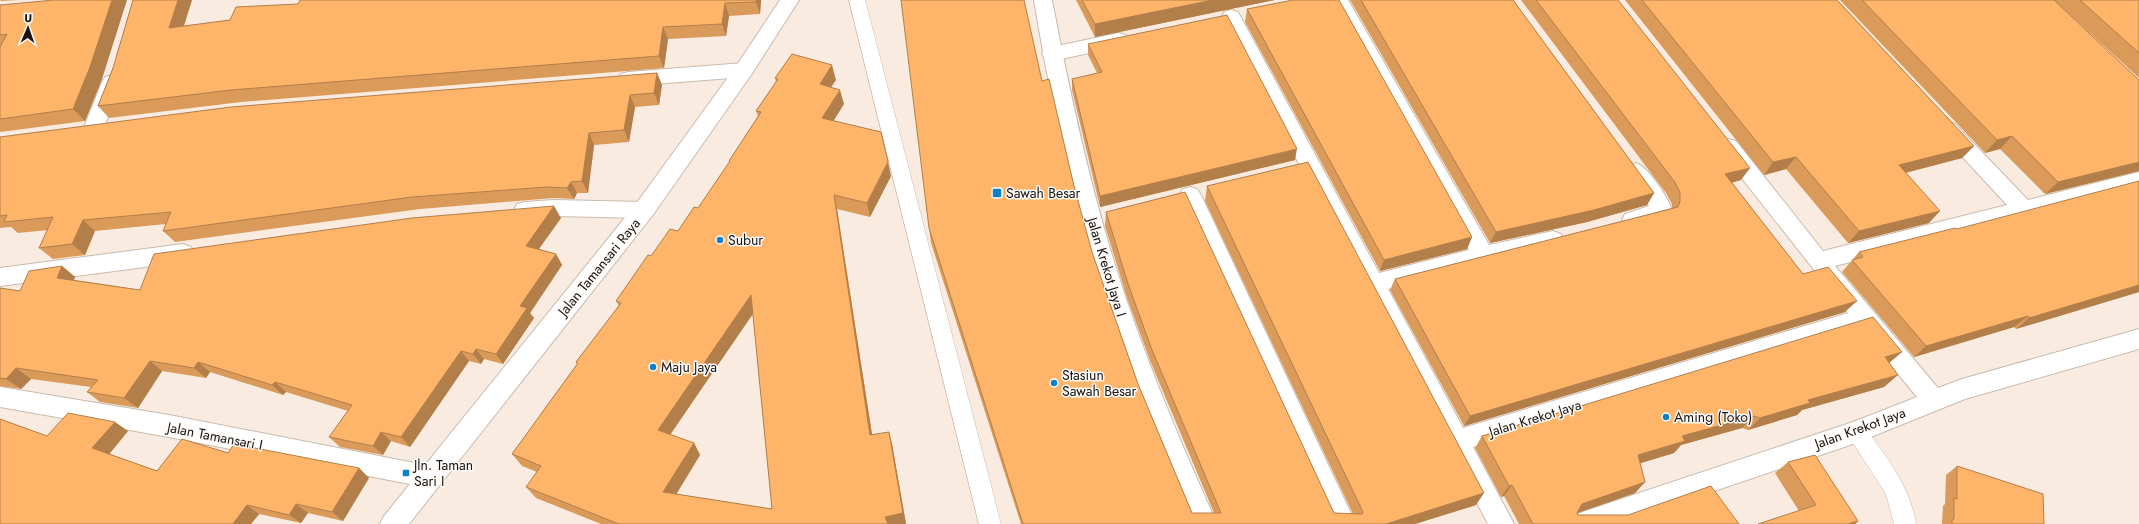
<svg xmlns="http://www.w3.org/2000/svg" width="2139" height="524" font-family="Jost,sans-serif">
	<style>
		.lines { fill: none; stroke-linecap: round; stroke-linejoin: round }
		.lane-casing { stroke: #c8bbaf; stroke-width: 1 }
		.street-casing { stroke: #c8bbaf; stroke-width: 2 }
		.secondary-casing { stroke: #c8bbaf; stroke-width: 2 }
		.lane { fill: #fff; fill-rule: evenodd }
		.street { fill: #fff; fill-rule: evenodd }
		.secondary { fill: #fff; fill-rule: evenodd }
		.wall { fill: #da9b5a; fill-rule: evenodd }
		.shaded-wall { fill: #b27e4a }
		.building { fill: #feb469; stroke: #b27e4a; fill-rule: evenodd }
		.poi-dot { fill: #0b81ca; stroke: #fdfaf8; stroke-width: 1.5 }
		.labels { text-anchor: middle; stroke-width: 3; stroke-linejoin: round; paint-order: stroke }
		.poi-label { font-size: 14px; fill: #181410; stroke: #fdfaf8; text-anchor: start }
		.street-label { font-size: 14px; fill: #181410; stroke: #fdfaf8 }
	</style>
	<rect width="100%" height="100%" fill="#f9ebdf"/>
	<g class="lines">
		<!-- lane casing -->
		<g class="lane-casing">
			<g id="lane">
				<polygon points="849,0 865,0 1001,524 979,524"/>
				<path d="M 1856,423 L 1863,425 C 1886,456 1910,486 1916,524 L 1894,524 L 1886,494 L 1846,432 L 1849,425 Z"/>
			</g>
		</g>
		<!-- street casing -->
		<g class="street-casing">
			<g id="street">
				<polygon points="1330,0 1348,0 1489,245 1553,231 1561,234 1564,240 1561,246 1553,249 1483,264 1388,289 1463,428 1848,313 1722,153 1719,147 1722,141 1729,139 1736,141 1823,251 2007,205 1941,134 1938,129 1941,124 1948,121 1955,124 2028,200 2139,172 2139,188 1835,266 1938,388 1962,379 2139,329 2139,349 1965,399 1856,443 1617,524 1569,524 1573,516 1582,512 1853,422 1917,397 1860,328 1473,447 1514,524 1488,524 1222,17 1224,12 1231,10 1238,12 1379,273 1469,250"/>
				<polygon points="1119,33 1126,35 1129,40 1126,45 1052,61 1045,59 1042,54 1045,49 1052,47"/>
				<polygon points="744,63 751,65 754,70 751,75 744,77 628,86 621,84 618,79 621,74 628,72"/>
				<polygon points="112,75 119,77 122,82 104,127 101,132 94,135 87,132 84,127 102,82 105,77"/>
				<path d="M 1636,163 C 1648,167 1669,198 1672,211 L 1669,217 L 1633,229 L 1625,226 L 1622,220 L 1625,214 L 1649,206 L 1626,171 L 1629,165 Z"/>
				<polygon points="1190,187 1197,189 1201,195 1356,524 1330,524 1179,195 1183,189"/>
				<polygon points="554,200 644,202 652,204 655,210 652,216 644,218 554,216 525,218 517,216 514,210 517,204 525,202"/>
				<polygon points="183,244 191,247 194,253 191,259 183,262 0,286 0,268"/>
				<polygon points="0,387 169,415 430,466 439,469 442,477 439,485 430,488 169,437 0,407"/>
			</g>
		</g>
		<!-- secondary casing -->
		<g class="secondary-casing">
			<g id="secondary">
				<polygon points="780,0 799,0 751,75 652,216 409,524 380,524 384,516 636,204 737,65"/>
				<path d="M 1034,0 L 1052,0 C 1069,89 1088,178 1115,265 C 1143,354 1179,439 1217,524 L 1191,524 C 1155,439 1120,354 1093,266 C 1067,179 1049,90 1034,0 Z"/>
			</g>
		</g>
		<!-- lane -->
		<use href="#lane" class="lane"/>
		<!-- street -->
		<use href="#street" class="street"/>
		<!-- secondary -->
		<use href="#secondary" class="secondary"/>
	</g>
	<!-- wall -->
	<g class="wall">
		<polygon points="0,0 20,0 1,1"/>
		<polygon points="192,0 184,26 230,20 298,4 300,0 761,0 760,14 729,16 726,36 668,39 664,68 241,102 109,118 98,106 113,68"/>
		<polygon points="1076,0 1275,0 1095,37"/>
		<polygon points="1350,0 1513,0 1654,193 1647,205 1587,222 1490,243"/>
		<polygon points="1521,0 1618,0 1741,180 1732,183 1803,274 1845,312 1464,426 1390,290 1395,279 1635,218 1672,208 1672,204 1666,193"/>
		<polygon points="1625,0 1837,0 1974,146 1962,158 1906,173 1929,223 1848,243 1786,169 1764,175"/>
		<polygon points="1840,0 2054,0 2139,80 2139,171 2045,194 2000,149 1985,153"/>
		<polygon points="2054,0 2139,0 2139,78"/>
		<polygon points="0,5 102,79 85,121 0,132"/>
		<polygon points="1247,9 1472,237 1467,249 1380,271 1245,22"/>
		<polygon points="1088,44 1295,160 1100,207 1072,90 1072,79 1097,73 1088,55"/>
		<polygon points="657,73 662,85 659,105 635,107 629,142 594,145 588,193 577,193 574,199 554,198 420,209 175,242 163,231 166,224 95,231 85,255 53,259 39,248 48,230 18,233 11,227 0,228 0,137"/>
		<path d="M 775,78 L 836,80 L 831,87 L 844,104 L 833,121 L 891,176 L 870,217 L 837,209 L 872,435 L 892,444 L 906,524 L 601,524 L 536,498 L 526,487 L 537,472 L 522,466 L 512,454 L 577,364 L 576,362 L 619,306 L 616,301 L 651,256 L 678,231 L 698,208 L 729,163 L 729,161 L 758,116 L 756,111 L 776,82 ZM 753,313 L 772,509 L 676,494 L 700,455 L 694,443 L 670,435 Z"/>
		<polygon points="1042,81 1074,186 1092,252 1138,384 1192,513 1214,513 1151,363 1127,298 1105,226 1106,212 1334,513 1353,514 1205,201 1207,186 1476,505 1415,524 1021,524 931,243 929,228"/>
		<polygon points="561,218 539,249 556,254 562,265 530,313 534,318 503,364 484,359 481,364 469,361 410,447 391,441 383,455 340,447 329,437 348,411 286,392 283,395 210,372 206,378 162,371 138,408 100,402 87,392 91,387 31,379 21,389 0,386 0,288 20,291 62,266 75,277 74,280 140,290"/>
		<polygon points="1957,229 2139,292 2016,329 2014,327 1914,357 1842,272 1859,252"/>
		<polygon points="1889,363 1884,387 1802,410 1797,415 1748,430 1742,428 1681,445 1674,453 1640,463 1645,482 1635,493 1577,513 1578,515 1739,524 1519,524 1504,496 1501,497 1475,448 1482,436"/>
		<polygon points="128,431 109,454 157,471 228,453 359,468 369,478 343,521 308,513 301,523 259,514 251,524 0,524 47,436"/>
		<polygon points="1788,462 1858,521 1855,524 1758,524 1799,511 1775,473"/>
		<polygon points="1957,466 2044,524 1942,524 1943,506 1945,504 1946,475"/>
	</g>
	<!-- shaded-wall -->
	<g class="shaded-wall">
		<polygon points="112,0 127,0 102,79 85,121 73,109"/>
		<polygon points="178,0 192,0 179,40 169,28"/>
		<polygon points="756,0 761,0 760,14 756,2"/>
		<polygon points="1213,0 1275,0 1095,37 1095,24"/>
		<polygon points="725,3 729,16 726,36 722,24"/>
		<polygon points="663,27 668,39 664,68 659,56"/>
		<polygon points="832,65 836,80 823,99 820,84"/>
		<polygon points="657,73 662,85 659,105 654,93"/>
		<polygon points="840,90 844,104 826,133 822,118"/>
		<polygon points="630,95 635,107 629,142 624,130"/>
		<polygon points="589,133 594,145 588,193 582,181"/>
		<polygon points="2012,136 2000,149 1985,153 1997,140"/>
		<polygon points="1974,146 1962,158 1888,177 1899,165"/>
		<polygon points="1297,149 1295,160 1100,207 1100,196"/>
		<polygon points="1796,157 1786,169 1764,175 1773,162"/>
		<polygon points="888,162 891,176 870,217 867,203"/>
		<polygon points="2139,162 2139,171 2045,194 2058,182"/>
		<polygon points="1750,168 1741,180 1716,186 1725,174"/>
		<polygon points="571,182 577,193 574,199 567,188"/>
		<polygon points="1654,193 1647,205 1587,222 1490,243 1496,232"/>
		<polygon points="834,195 837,209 874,447 870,435"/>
		<polygon points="554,206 561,218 533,257 526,246"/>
		<polygon points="1940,211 1929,223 1848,243 1859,231"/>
		<polygon points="83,220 95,231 85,255 72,244"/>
		<polygon points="1472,237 1467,249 1380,271 1384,260"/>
		<polygon points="556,254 562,265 530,313 534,318 503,364 496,354 520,306"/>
		<polygon points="62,266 75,277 70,289 57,278"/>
		<polygon points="2139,285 2139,292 2016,329 2029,318"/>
		<polygon points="751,295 757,308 665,442 658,430"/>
		<polygon points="1857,301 1845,312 1464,426 1470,416"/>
		<polygon points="2028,316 2014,327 1914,357 1926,346"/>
		<polygon points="476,349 484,359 481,364 473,354"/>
		<polygon points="461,351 469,361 410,447 401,437"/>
		<polygon points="1902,352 1888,364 1885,357"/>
		<polygon points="150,361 162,371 138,408 124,398"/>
		<polygon points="198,362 210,372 206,378 194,368"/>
		<polygon points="16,368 31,379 21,389 6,379"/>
		<polygon points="1898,375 1884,387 1802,410 1797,415 1748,430 1760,418 1808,400"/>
		<polygon points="275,382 286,392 283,395 272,385"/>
		<polygon points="1754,416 1742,428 1681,445 1674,453 1628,467 1638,455 1682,436"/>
		<polygon points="115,422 128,431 106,458 92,448"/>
		<polygon points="381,432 391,441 383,455 373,446"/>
		<polygon points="889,432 892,444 906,524 888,524 885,517"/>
		<polygon points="694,443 700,455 671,503 663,492"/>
		<polygon points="359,468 369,478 343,521 332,512"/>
		<polygon points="1645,482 1635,493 1572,515 1582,504"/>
		<polygon points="1512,485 1504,496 1501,497 1509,486"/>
		<polygon points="1484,493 1476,505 1415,524 1386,524"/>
		<polygon points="296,504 308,513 301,523 289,515"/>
		<polygon points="247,505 259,514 251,524 233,524"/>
		<polygon points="1858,521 1855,524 1848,524"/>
	</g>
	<!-- building -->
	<g class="building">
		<polygon points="54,0 112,0 90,67 73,109 0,119 0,47 7,34 0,35 0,5"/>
		<polygon points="133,0 178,0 169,28 230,20 236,7 298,4 300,0 756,0 756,2 725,3 722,24 663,27 659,56 231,90 98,106 113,68"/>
		<polygon points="901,0 1024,0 1042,81 1049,79 1074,186 1092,252 1138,384 1192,513 1221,513 1152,350 1128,284 1106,212 1185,192 1334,513 1362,514 1363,512 1207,186 1308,162 1484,493 1386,524 1023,524 929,228"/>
		<polygon points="1082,0 1213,0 1095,24"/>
		<polygon points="1293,0 1339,0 1472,237 1384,260 1247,9"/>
		<polygon points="1361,0 1513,0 1654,193 1594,210 1496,232"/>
		<polygon points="1536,0 1618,0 1750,168 1725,174 1803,274 1828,267 1857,301 1470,416 1395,279 1635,218 1678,207 1680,201 1680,192 1674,181"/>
		<polygon points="1642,0 1837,0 1974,146 1899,165 1940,211 1859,231 1796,157 1773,162"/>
		<polygon points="1862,0 2054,0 2139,80 2139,162 2058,182 2012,136 1997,140"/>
		<polygon points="2080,0 2139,0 2139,53"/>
		<polygon points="1227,15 1297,149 1100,196 1072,79 1102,72 1088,44"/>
		<path d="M 792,54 L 832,65 L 820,84 L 840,90 L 822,118 L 881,132 L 888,162 L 867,203 L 834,195 L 870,435 L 889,432 L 903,513 L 885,517 L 888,524 L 619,524 L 526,487 L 541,466 L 512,454 L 578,363 L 576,362 L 621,303 L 616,301 L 648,255 L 651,256 L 670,229 L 678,231 L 694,207 L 698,208 L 730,161 L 729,161 L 761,112 L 756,111 L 778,79 L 775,78 ZM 751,295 L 772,509 L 663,492 L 694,443 L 658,430 Z"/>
		<polygon points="657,73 654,93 630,95 624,130 589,133 582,181 571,182 567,188 547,187 412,197 163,231 171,212 83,220 72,244 39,248 53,217 4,222 7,215 0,216 0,137 231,107"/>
		<polygon points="2139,181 2139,285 2029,318 2028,316 1926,346 1852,260 1863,257 1859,252 1955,228 1957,229"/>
		<polygon points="554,206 526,246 556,254 520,306 527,308 496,354 476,349 473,354 461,351 401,437 381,432 373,446 329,437 352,405 275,382 272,385 198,362 194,368 150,361 124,398 87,392 98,380 16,368 6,379 0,378 0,288 20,291 29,271 62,266 57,278 140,290 154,254 412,218"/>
		<polygon points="1873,317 1902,352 1885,357 1898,375 1808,400 1810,403 1760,418 1754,416 1682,436 1685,441 1638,455 1645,482 1582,504 1577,513 1578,515 1628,515 1711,486 1739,524 1533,524 1512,485 1509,486 1482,436"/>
		<polygon points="68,413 115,422 92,448 157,471 182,439 228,453 234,444 359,468 332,512 296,504 289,515 247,505 233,524 0,524 0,419 47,436"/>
		<polygon points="1815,455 1858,521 1848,524 1758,524 1816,505 1788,462"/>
		<polygon points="1957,466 2043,494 2044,524 1952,524 1952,519 1954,519 1954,498 1957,499"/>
	</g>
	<!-- markers -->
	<g class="poi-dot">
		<rect x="992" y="188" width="10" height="10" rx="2"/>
		<circle cx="720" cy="240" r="4"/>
		<circle cx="653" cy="367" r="4"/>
		<circle cx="1054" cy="383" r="4"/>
		<circle cx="1666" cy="417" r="4"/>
		<rect x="402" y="469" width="8" height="8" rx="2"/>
	</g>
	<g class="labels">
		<!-- poi labels -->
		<g class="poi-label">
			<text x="1006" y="198">Sawah Besar</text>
			<text x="728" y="245">Subur</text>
			<text x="661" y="372">Maju Jaya</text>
			<text x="1062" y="380">Stasiun<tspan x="1062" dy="16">Sawah Besar</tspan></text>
			<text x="1674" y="422">Aming (Toko)</text>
			<text x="414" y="470">Jln. Taman<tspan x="414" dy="16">Sari I</tspan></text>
		</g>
		<!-- street labels -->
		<g class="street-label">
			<text transform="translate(599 267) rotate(-51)" y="5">Jalan Tamansari Raya</text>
			<text transform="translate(1107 267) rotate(73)" y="5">Jalan Krekot Jaya I</text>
			<text transform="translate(1535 418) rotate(-17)" y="5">Jalan Krekot Jaya</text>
			<text transform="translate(1860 428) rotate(-20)" y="5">Jalan Krekot Jaya</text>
			<text transform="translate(215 436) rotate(11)" y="5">Jalan Tamansari I</text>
		</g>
	</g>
	<!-- north arrow -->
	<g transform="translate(28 28) rotate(2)" stroke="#fdfaf8" stroke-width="3" paint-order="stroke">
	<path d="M0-3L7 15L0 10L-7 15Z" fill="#181410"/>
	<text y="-6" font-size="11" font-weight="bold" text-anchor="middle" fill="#181410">U</text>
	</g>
</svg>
